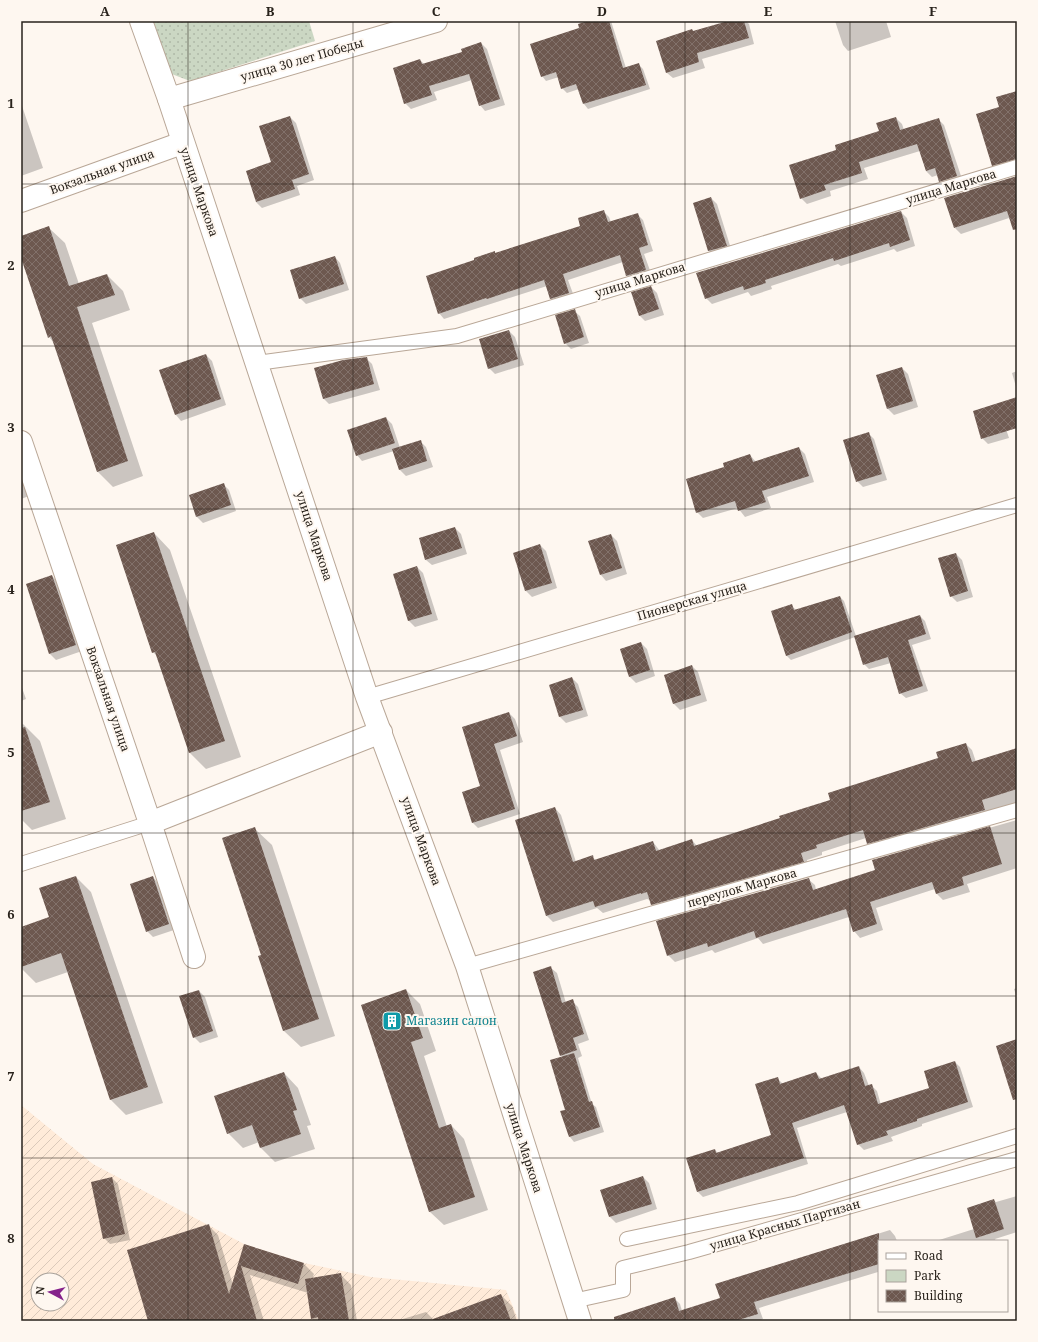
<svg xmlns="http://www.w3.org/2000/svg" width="1038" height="1342" font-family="'Noto Serif',serif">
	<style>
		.industrial { fill: url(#industrial-furrows); fill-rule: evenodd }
		.green { fill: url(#green-dots) }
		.shadow { fill: #0003 }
		.building { fill: url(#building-cross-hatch) }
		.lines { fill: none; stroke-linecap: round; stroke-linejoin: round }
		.service-casing { stroke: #b9a797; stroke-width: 16 }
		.minor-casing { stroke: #b9a797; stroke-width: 24 }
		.tertiary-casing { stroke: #b9a797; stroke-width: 24 }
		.secondary-casing { stroke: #b9a797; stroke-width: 24 }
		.service { stroke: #fff; stroke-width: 14 }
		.minor { stroke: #fff; stroke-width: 22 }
		.tertiary { stroke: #fff; stroke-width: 22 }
		.secondary { stroke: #fff; stroke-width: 22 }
		.grid { fill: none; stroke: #29231c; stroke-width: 1; stroke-opacity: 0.55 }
		.labels { text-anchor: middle; stroke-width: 4; stroke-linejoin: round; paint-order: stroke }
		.street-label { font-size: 12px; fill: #29231c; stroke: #fef7f0 }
		.culture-label { font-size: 12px; fill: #0d838f; stroke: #fef7f0; text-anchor: start }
		.neatline { fill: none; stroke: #29231c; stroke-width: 1.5 }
		.grid-label { font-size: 13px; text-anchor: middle; font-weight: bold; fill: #29231c }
	</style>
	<defs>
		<pattern id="industrial-furrows" width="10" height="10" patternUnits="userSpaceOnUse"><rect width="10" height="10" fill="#ffebd9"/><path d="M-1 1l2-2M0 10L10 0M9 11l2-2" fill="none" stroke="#dbc9ba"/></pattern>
		<pattern id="green-dots" width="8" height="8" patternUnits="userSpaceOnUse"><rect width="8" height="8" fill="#cbd7c3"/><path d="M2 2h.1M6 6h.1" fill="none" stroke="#aeb8a7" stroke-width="1.8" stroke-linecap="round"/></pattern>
		<pattern id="building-cross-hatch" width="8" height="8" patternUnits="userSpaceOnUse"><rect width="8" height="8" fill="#6d584f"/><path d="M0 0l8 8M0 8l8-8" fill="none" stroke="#82716a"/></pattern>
	</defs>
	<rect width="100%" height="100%" fill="#fef7f0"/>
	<!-- industrial -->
	<path class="industrial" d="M 21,1105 L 93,1164 L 244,1244 L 304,1263 L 371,1277 L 506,1290 L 519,1321 L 21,1321 ZM 38,1280 L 62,1280 L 62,1304 L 38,1304 Z"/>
	<!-- green -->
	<polygon class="green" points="153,21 309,21 315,41 190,81 169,73"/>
	<!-- shadow -->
	<g class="shadow">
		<polygon points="591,21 611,21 626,68 639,65 643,69 650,89 588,109 584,104 579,89 567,93 562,88 559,77 546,81 542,76"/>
		<polygon points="732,21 746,21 749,24 754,44 702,59 705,68 673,78 667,73 692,30 694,32"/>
		<polygon points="835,21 886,21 891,37 848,51 843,45"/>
		<polygon points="481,43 487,49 505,105 485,111 480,105 472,80 434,92 437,100 411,109 405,103 420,60 424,64 463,52"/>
		<polygon points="1017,92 1017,166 999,171 993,165 1001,107"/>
		<polygon points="21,103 43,168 21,176"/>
		<polygon points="290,117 296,123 314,180 297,186 300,195 262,208 256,202"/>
		<polygon points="896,118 902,124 904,130 938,119 944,125 963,182 946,187 940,181 938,175 932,177 926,171 920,151 864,168 868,179 830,191 831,196 807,204 801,198 837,151 880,131"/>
		<polygon points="1017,177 1017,218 1011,220 1009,218 961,234 955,228"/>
		<polygon points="711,198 717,204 732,252 715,257 709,251 694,203"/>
		<polygon points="603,211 609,217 611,222 637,214 643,220 653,251 644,254 652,276 633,281 627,276 623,262 568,280 575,299 557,305 551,299 547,286 444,319 439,313 476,261 495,252 496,254 582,226"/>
		<polygon points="901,212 907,218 915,246 897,252 894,249 841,266 838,264 771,286 772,289 751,296 748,292 712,304 706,298"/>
		<polygon points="49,228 65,243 79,284 107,275 123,291 130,310 92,323 143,476 113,487 97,471 54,343 49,337 21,255 21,237"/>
		<polygon points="335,257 340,263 349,290 306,304 300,298"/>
		<polygon points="651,287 657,293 664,315 645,321 639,315"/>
		<polygon points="574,311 580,316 589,343 571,349 565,343"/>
		<polygon points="509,331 515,337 524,365 495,374 489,368"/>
		<polygon points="206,355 212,361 226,405 181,421 176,415"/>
		<polygon points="366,358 372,364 380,390 329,404 323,398"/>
		<polygon points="902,368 908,374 918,407 894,415 888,409 877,376"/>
		<polygon points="1017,371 1017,390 1012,373"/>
		<polygon points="1000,411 1009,438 988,444 982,438"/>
		<polygon points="386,418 392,424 400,448 420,441 426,447 433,467 406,476 400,470 394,451 362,461 357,455"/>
		<polygon points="868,433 874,439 887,480 863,487 857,481"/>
		<polygon points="799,448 805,454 814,482 767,497 771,508 745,517 738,508 703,518 697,512 725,468 750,455 756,462"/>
		<polygon points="21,471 29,496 21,499"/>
		<polygon points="223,484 229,490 236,511 203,523 197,517 190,496"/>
		<polygon points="455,528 461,534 467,554 432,565 426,560"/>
		<polygon points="154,533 170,550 241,757 206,769 190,753 158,657 153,652"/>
		<polygon points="611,535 617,541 627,574 606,581 601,575"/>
		<polygon points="540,545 546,551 557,588 532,597 526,591 515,554"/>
		<polygon points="956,554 962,560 973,597 957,602 951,596"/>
		<polygon points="417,567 423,573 438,620 415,627 409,621 394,575"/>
		<polygon points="52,576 58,582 82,651 56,660 50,654 27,584"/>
		<polygon points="840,597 844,601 856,636 920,616 925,621 931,639 912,645 928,691 906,698 900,693 891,663 869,669 864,664 855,637 791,660 786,655 792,606 796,610"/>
		<polygon points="641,643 647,649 655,676 636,683 630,677"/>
		<polygon points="692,666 698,672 707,701 680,710 674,704 665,675"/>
		<polygon points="572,678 578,684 588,716 566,723 560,717 550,685"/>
		<polygon points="21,685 26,699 21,701"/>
		<polygon points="509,713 515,719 523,742 500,750 520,814 478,828 472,822 481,787 463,728"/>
		<polygon points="23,724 40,741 66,819 32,830 21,819 21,725"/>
		<polygon points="966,744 972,750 976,762 1017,749 1017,809 874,850 868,843 866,838 822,852 822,855 807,860 809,868 658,911 652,904 650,900 647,899 603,913 597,908 553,922 546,915 555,808 561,815 576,862 592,857 596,860 653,842 660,851 692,840 697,846 781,819 831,800 939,759"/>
		<polygon points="1017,820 1017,868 967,884 970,892 943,900 937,894 935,889 876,908 883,930 860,938 854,931 849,917 763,944 758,938 715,953 712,950 675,962 668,955 808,879 815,885 816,890 876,870 873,861"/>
		<polygon points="255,829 272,845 335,1036 301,1047 284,1031"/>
		<polygon points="76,877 91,892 163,1103 126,1115 111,1100 68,972 36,983 21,968 21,928 50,918"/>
		<polygon points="153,877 158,883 174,930 153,937 147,931"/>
		<polygon points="551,968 557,973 566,1003 572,1001 578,1007 589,1040 578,1044 582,1056 578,1058 592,1104 596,1107 604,1132 574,1142 570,1137 563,1057 561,1055"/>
		<polygon points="1017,988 1017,998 1014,989"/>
		<polygon points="406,990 420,1004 436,1051 424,1056 447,1127 451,1125 464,1139 488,1210 444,1225 430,1212 362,1005"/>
		<polygon points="199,991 205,997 218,1037 200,1043 194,1037"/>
		<polygon points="955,1062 960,1067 973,1107 922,1124 922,1126 891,1137 893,1141 864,1150 858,1144 847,1112 797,1128 808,1164 703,1197 698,1192 715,1150 718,1153 773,1136 777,1078 783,1084 816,1073 822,1079 859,1067 864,1073 869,1086 871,1085 877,1091 881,1105 931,1089"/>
		<polygon points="284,1073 298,1088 311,1125 307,1126 315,1149 275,1162 261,1148 259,1142 243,1148 228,1133"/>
		<polygon points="643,1177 649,1183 657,1209 616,1223 610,1217"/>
		<polygon points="112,1178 118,1184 130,1240 110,1244 104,1238"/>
		<polygon points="1017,1196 1017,1232 995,1239 996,1241 936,1241 974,1229 994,1201 996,1202"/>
		<polygon points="208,1225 218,1235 233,1285 245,1246 304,1264 314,1274 312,1279 340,1274 351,1285 357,1321 313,1321 308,1293 250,1275 264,1321 149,1321"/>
		<polygon points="890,1230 895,1236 897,1241 879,1241 879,1276 878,1272 759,1308 763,1319 758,1321 698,1321 721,1299 717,1284"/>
		<polygon points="501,1295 512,1306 517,1321 396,1321 426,1312 433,1319"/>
		<polygon points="674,1298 680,1304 685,1321 648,1321"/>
	</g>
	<!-- building -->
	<g class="building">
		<polygon points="588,21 609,21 623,68 639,63 646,85 583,104 576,84 561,89 556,72 541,77 530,44 579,28 578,24"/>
		<polygon points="728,21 744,21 749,38 697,53 699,62 666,73 656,41 692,29 693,31"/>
		<polygon points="481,42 500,99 479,106 469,74 429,86 432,95 404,104 393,68 420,59 422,64 462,52 461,49"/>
		<polygon points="1017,91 1017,159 992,166 976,114 999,107 996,97"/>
		<polygon points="290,116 309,174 292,180 295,189 256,202 246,171 271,162 259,126"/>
		<polygon points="896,117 900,130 939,118 957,176 939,182 935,168 926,171 917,144 859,162 862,173 824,185 826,190 800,199 789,165 836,150 835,145 879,131 876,123"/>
		<polygon points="1017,176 1017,229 1013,230 1007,211 954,228 944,198"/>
		<polygon points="711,197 727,246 708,251 693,203"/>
		<polygon points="604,210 608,222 638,213 648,245 639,248 646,270 626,276 620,255 563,274 569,293 550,299 544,280 487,299 486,298 438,314 426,276 474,260 474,258 495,251 495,253 580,226 578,218"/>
		<polygon points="901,211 910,240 890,247 889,243 834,261 833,258 765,280 766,283 744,290 743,286 705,299 696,273"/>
		<polygon points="49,226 69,286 107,274 115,295 77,307 128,461 97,472 51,336 48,338 21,258 21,236"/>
		<polygon points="335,256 344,284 299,299 290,270"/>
		<polygon points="651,286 659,309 639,316 631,292"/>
		<polygon points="575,309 584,337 564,344 555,315"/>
		<polygon points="509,330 518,359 488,369 479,339"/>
		<polygon points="206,354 221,399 175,415 159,370"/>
		<polygon points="367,357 374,384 323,399 314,368 343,360"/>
		<polygon points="902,367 913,401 887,409 876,375"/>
		<polygon points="1017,397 1017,428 981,439 973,411"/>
		<polygon points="386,417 395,443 356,456 347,430"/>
		<polygon points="869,432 882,474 856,482 843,440"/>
		<polygon points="421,440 427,461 399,470 392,449"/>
		<polygon points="799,447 809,476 762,491 766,502 738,511 735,501 696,513 686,479 724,467 723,463 750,454 753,462"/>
		<polygon points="224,483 231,505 196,517 189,495"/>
		<polygon points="455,527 462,548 425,560 419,538"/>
		<polygon points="154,532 225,741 189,753 155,652 152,653 116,545"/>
		<polygon points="611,534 622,568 600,575 588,541"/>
		<polygon points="540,544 552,583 525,591 513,553"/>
		<polygon points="956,553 968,591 950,597 938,558"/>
		<polygon points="417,566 432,614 408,621 393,574"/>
		<polygon points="52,575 76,645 49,654 26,584"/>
		<polygon points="840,596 852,632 786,656 771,611 792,604 794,610"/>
		<polygon points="920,615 926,634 908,640 923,686 899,694 888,657 863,665 854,636"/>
		<polygon points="641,642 650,670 629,677 620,649"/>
		<polygon points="692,665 701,695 673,704 664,675"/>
		<polygon points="572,677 583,710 559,717 549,685"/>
		<polygon points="509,712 517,736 494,744 515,809 472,823 462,792 480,786 462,727"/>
		<polygon points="25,727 50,802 21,811 21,728"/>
		<polygon points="966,743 972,762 1017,748 1017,789 982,800 985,810 867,844 863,830 816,845 817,848 801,853 804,862 651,905 647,892 641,894 641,893 595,907 593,901 546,916 515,820 555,807 573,862 593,855 594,860 653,841 656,851 692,839 694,846 780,818 779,816 830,800 828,793 938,758 936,752"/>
		<polygon points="990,826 1002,864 962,877 964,885 936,894 932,882 870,902 877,924 853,932 846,909 756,938 754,931 708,947 707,943 667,956 656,921 809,878 813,890 875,870 872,860"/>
		<polygon points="255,827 319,1019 283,1031 258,956 261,955 222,838"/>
		<polygon points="76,876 148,1087 110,1100 61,953 21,967 21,927 49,917 39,888"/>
		<polygon points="153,876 169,924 146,932 130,884"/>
		<polygon points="551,966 562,1003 573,999 584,1034 573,1038 577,1050 560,1056 533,972"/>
		<polygon points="406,989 423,1038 411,1042 439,1128 451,1124 475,1197 429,1212 361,1005"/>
		<polygon points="199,990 213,1031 193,1038 179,996"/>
		<polygon points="1017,1039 1017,1099 1013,1100 996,1046"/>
		<polygon points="574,1053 589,1102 592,1101 600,1127 569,1137 560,1111 565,1110 550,1060"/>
		<polygon points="955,1061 968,1102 917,1119 917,1121 886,1131 888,1135 857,1145 844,1105 792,1123 804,1158 697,1192 686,1158 715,1149 716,1153 771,1135 755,1084 778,1077 780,1084 816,1072 819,1079 859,1066 865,1086 872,1084 878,1104 929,1088 924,1071"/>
		<polygon points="284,1072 297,1110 293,1111 301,1134 260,1148 252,1125 227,1134 214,1096"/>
		<polygon points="643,1176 652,1204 609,1217 600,1190"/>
		<polygon points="112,1177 125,1234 103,1239 91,1182"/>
		<polygon points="994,1199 1004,1229 976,1238 967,1208"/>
		<polygon points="209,1224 229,1294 244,1244 304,1263 298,1284 241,1266 257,1321 148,1321 127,1250"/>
		<polygon points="879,1233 879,1264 754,1302 758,1314 735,1321 614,1321 614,1317 675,1297 679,1311 720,1298 715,1284"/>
		<polygon points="341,1273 349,1321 318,1321 318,1317 311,1319 305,1279"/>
		<polygon points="501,1294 511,1321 433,1321 433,1319"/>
	</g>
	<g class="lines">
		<!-- service casing -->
		<g class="service-casing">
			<g id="service">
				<polyline points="257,363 457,336 1017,167"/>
				<polyline points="367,697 1017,505"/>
				<polyline points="21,864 150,823"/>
				<polyline points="467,966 1017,810"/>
				<polyline points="627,1239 798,1203 1017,1136"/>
				<polyline points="573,1301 623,1290 623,1268 689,1252 1017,1159"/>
			</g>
		</g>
		<!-- minor casing -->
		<g class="minor-casing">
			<g id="minor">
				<polyline points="21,201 182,143"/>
				<polyline points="21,442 150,823 194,957"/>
				<polyline points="150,823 381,732"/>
			</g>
		</g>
		<!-- tertiary casing -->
		<g class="tertiary-casing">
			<polyline id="tertiary" points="169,99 436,21"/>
		</g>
		<!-- secondary casing -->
		<g class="secondary-casing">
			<polyline id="secondary" points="141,21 169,99 367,697 467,966 580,1321"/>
		</g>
		<!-- service -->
		<use href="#service" class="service"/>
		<!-- minor -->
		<use href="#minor" class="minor"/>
		<!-- tertiary -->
		<use href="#tertiary" class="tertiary"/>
		<!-- secondary -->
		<use href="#secondary" class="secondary"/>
	</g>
	<!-- grid -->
	<path class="grid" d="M 188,21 L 188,1321M 353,21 L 353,1321M 519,21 L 519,1321M 685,21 L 685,1321M 850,21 L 850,1321M 21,184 L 1017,184M 21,346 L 1017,346M 21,509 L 1017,509M 21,671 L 1017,671M 21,833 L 1017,833M 21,996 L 1017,996M 21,1158 L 1017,1158"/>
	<!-- icons -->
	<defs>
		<g id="building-square" transform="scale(1)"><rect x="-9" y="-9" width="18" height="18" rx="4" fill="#0f9aa8" stroke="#fef7f0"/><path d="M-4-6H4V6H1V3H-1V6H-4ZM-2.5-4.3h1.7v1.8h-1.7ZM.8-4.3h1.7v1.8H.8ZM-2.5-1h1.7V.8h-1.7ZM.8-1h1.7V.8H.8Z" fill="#fff"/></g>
	</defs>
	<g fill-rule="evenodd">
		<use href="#building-square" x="392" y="1021"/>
	</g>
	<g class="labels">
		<!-- street labels -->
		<g class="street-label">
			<text transform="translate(302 60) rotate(-16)" y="4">улица 30 лет Победы</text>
			<text transform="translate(102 172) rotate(-20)" y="4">Вокзальная улица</text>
			<text transform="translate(951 187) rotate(-17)" y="4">улица Маркова</text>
			<text transform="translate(199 192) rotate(71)" y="4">улица Маркова</text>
			<text transform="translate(640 280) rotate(-17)" y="4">улица Маркова</text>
			<text transform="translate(314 536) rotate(72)" y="4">улица Маркова</text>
			<text transform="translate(692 601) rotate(-16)" y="4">Пионерская улица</text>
			<text transform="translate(108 699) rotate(71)" y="4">Вокзальная улица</text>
			<text transform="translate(421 841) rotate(70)" y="4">улица Маркова</text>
			<text transform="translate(742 888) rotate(-16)" y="4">переулок Маркова</text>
			<text transform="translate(524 1148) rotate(72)" y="4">улица Маркова</text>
			<text transform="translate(785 1225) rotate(-16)" y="4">улица Красных Партизан</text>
		</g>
		<!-- culture labels -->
		<g class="culture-label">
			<text x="406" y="1025">Магазин салон</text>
		</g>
	</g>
	<!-- border -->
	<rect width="1038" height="1342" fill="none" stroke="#fef7f0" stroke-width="44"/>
	<!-- legend -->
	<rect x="878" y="1240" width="130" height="72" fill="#fef7f0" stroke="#a9a29b"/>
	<rect x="886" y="1253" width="20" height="6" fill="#ffffff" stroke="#a9a29b"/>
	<text x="914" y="1260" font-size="12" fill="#29231c">Road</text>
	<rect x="886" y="1270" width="20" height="12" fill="#cbd7c3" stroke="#a9a29b"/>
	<text x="914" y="1280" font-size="12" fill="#29231c">Park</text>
	<rect x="886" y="1290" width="20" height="12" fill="url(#building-cross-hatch)" stroke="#a9a29b"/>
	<text x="914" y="1300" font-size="12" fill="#29231c">Building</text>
	<!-- north arrow -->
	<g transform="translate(50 1292) rotate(277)"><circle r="19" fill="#fef7f0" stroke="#a9a29b"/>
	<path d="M0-3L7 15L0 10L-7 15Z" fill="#85228b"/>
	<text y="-6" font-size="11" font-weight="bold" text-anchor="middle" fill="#29231c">N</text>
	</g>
	<rect x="22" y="22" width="994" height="1298" class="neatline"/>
	<g class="grid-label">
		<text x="105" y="16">A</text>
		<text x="270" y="16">B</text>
		<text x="436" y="16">C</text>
		<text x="602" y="16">D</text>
		<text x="768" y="16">E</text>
		<text x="933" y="16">F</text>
		<text x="11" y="108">1</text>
		<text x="11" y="270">2</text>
		<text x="11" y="432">3</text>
		<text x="11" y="594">4</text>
		<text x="11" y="757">5</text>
		<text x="11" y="919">6</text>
		<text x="11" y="1081">7</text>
		<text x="11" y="1243">8</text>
	</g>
</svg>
